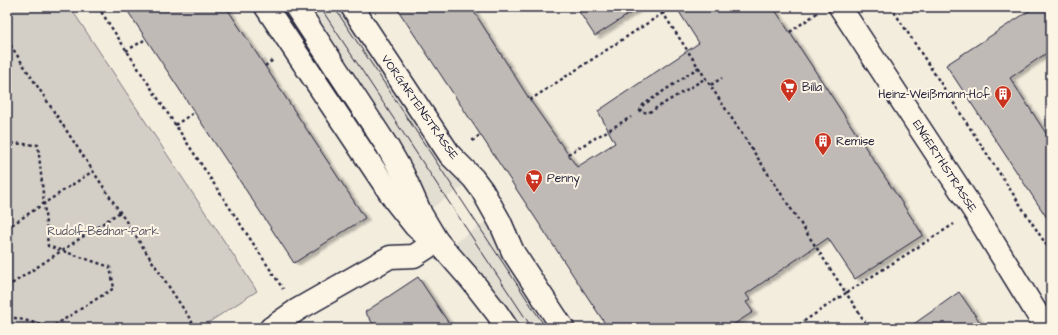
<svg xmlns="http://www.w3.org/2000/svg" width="1058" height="335" font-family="'Architects Daughter',sans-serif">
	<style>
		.built { fill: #e3ded2 }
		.green { fill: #d4cfc6; stroke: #7b7880 }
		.building { fill: #bfbab6; stroke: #22223b; filter: url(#shadow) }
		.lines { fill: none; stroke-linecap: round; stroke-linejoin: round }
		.minor-casing { stroke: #22223b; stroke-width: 25 }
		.path { stroke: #22223b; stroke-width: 2.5; stroke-dasharray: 3 3; stroke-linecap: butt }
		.minor { stroke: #fcf5e5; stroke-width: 22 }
		.tram { stroke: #22223b; stroke-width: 1 }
		.labels { text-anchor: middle; stroke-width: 4; stroke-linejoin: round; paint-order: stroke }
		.poi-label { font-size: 12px; fill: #22223b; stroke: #fcf5e5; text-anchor: start }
		.street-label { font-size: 12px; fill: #22223b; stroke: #fcf5e5 }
		.park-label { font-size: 12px; fill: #575665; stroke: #fcf5e5 }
	</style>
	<defs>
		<filter id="shadow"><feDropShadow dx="4.5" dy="2.5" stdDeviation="1" flood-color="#0004"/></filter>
	</defs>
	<rect width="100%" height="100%" fill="#f3edde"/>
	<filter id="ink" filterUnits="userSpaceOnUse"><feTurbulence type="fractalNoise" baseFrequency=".025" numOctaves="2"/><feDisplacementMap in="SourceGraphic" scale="8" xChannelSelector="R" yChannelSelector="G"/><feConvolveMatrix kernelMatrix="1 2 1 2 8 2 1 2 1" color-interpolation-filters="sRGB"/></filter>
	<g filter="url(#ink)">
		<!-- built -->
		<g class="built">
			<polygon points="304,7 343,7 467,184 427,211"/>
			<polygon points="490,219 554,328 515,328 451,245"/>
		</g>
		<!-- green -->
		<polygon class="green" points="7,7 70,7 257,291 200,328 7,328"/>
		<!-- building -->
		<g class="building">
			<polygon points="125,7 226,7 365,218 294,263"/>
			<polygon points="396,7 471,7 530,100 577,167 615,143 598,111 699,43 676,7 773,7 923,235 855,279 828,238 746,294 750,300 746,302 753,312 728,328 608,328"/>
			<polygon points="576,7 640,7 595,36"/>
			<polygon points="1035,7 1051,7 1051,50 1010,78 1051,141 1051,224 946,65"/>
			<polygon points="418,277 452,328 376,328 365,312"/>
			<polygon points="959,292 984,328 908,328 938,307"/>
		</g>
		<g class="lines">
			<!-- minor casing -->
			<g class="minor-casing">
				<g id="minor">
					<polyline points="266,7 396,202 415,226 424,234"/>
					<polyline points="296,7 387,146 403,174 421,214 437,241 472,281 497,313 507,328"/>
					<polyline points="352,7 450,155 473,178 482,190 500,222 513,252 563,328"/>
					<polyline points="840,7 974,211 1046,328"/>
					<polyline points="271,328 297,310 390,257 414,256 437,241"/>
				</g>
			</g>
			<!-- path -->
			<g class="path">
				<polyline points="98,7 283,289"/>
				<polyline points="659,7 846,293 954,224"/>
				<polyline points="891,7 1051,252"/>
				<polyline points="790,32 817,13"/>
				<polyline points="7,40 196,328"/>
				<polyline points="126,51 146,39"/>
				<polyline points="265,66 273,60"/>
				<polyline points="699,67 643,105 640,111 648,113 706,78"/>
				<polyline points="711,85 722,78"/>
				<polyline points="530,100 663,13"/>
				<polyline points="175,125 195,112"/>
				<polyline points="472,141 480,135"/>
				<polyline points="7,145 8,143 38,145 44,203 48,246 110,267 114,288 52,327 7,316"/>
				<polyline points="568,154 631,117"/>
				<polyline points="7,228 93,171"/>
				<polyline points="7,287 120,212"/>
				<polyline points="794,328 846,293 869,328"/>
			</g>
			<!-- minor -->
			<use href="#minor" class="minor"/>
			<!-- tram -->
			<g class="tram">
				<polyline points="320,7 532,328"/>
				<polyline points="334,7 546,328"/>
			</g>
		</g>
	</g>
	<!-- icons -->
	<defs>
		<g id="supermarket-pin" transform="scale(0.9)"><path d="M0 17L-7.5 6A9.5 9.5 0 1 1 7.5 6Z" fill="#c8321e" stroke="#fcf5e5"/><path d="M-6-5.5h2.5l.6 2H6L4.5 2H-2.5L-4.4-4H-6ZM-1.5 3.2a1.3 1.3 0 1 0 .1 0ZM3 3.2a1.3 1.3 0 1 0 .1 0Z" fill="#fff"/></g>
		<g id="building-pin" transform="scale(0.9)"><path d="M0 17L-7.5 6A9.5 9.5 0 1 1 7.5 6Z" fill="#c8321e" stroke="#fcf5e5"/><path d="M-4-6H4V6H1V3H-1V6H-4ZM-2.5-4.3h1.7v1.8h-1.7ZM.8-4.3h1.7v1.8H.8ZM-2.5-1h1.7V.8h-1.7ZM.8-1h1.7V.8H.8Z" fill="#fff"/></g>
	</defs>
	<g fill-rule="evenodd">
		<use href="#supermarket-pin" x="789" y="87"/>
		<use href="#building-pin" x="1003" y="94"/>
		<use href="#building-pin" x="823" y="141"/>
		<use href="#supermarket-pin" x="534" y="178"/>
	</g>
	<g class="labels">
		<!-- poi labels -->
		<g class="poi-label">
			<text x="802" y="91">Billa</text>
			<text x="990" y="98" text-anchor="end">Heinz-Weißmann-Hof</text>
			<text x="836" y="145">Remise</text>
			<text x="547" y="182">Penny</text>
		</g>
		<!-- street labels -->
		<g class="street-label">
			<text transform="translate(420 107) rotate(55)" y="4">VORGARTENSTRASSE</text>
			<text transform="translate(945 166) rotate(57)" y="4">ENGERTHSTRASSE</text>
		</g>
		<!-- park labels -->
		<g class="park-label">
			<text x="103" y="235">Rudolf-Bednar-Park</text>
		</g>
	</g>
	<!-- margin -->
	<rect width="1058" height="335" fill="none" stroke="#fcf5e5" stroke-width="24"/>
	<rect x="12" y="12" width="1034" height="311" fill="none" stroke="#22223b" stroke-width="1.5" filter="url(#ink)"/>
</svg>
